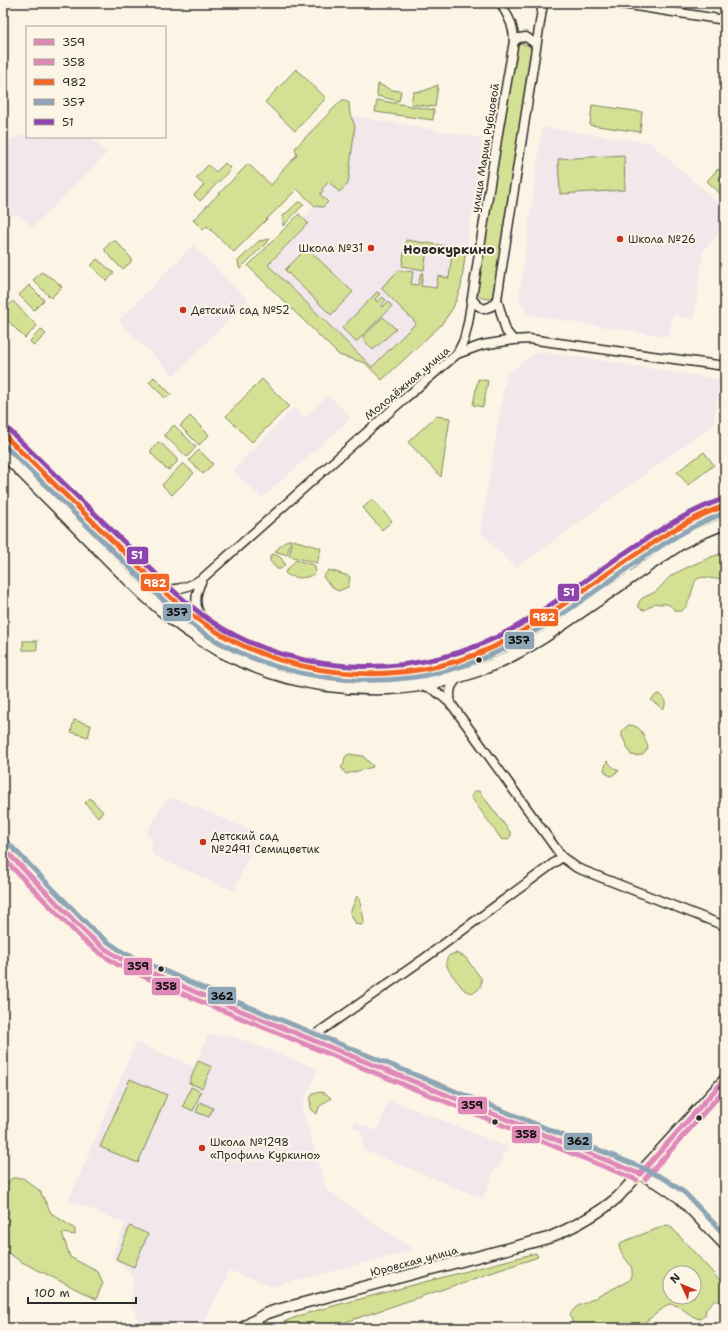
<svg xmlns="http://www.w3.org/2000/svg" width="728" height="1331" font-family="'Shantell Sans',sans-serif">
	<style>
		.built { fill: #f2e8ec }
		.green { fill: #d4e195; stroke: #808660; fill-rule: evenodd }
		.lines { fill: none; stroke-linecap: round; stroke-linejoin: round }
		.stream { stroke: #7290aa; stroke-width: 2 }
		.minor-casing { stroke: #2b2b2b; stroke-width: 11 }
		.tertiary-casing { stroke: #2b2b2b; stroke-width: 13 }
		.secondary-casing { stroke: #2b2b2b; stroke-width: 14 }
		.minor { stroke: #fcf5e5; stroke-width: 8 }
		.tertiary { stroke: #fcf5e5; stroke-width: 10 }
		.secondary { stroke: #fcf5e5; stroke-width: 11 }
		.bus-1-casing { stroke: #fcf5e5; stroke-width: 8 }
		.bus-2-casing { stroke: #fcf5e5; stroke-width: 8 }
		.bus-3-casing { stroke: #fcf5e5; stroke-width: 8 }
		.bus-4-casing { stroke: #fcf5e5; stroke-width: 8 }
		.bus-5-casing { stroke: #fcf5e5; stroke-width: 8 }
		.bus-6-casing { stroke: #fcf5e5; stroke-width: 8 }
		.bus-1 { stroke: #df89b9; stroke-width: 5 }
		.bus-2 { stroke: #df89b9; stroke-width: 5 }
		.bus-3 { stroke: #f26522; stroke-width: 5 }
		.bus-4 { stroke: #8da5b5; stroke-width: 5 }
		.bus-5 { stroke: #8e44ad; stroke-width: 5 }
		.bus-6 { stroke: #8da5b5; stroke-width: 5 }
		.poi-dot { fill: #c8321e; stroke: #fcf5e5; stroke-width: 1.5 }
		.bus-dot { fill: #2b2b2b; stroke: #fcf5e5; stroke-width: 1.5 }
		.labels { text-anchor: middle; stroke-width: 4; stroke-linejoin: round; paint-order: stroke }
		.street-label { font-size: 11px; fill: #2b2b2b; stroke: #fcf5e5 }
		.poi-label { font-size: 11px; fill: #2b2b2b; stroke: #fcf5e5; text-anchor: start }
		.quarter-label { font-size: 13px; font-weight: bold; fill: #2b2b2b; stroke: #fcf5e5 }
		.line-badge { stroke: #fcf5e5; stroke-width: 1.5 }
		.badge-label { font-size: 11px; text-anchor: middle; font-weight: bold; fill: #fff }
		.pale-badge-label { font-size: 11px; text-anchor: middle; font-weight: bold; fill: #111 }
	</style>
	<rect width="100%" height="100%" fill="#fcf5e5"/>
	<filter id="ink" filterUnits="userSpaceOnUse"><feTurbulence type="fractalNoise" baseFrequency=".025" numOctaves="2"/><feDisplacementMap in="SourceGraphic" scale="8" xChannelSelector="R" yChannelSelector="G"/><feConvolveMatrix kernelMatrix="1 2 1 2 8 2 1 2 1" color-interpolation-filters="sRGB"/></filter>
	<g filter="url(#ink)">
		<!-- built -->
		<g class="built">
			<polygon points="334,113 483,138 461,287 441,325 382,380 365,363 339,355 253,271 319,202 316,199"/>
			<polygon points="542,127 651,143 725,209 725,227 703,251 694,319 673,315 669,337 528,315 519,298"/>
			<polygon points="27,133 27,137 91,137 107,153 32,228 20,216 3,217 3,137 8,141"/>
			<polygon points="193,245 248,300 174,376 118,321"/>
			<polygon points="538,351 720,379 714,424 516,568 480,532 506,375"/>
			<polygon points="329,395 351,418 263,497 260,497 232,471 294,408 304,418"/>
			<polygon points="175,798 258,833 234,891 156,857 152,853 150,847 153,838 146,835 159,809 166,800"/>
			<polygon points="208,1035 230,1035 318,1069 302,1107 326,1189 414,1250 272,1287 228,1270 227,1278 200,1328 145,1328 142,1327 130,1303 134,1277 112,1257 125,1224 69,1200 136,1042 194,1067"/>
			<polygon points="389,1099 508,1147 499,1168 496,1167 483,1199 362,1149 364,1140 363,1136 360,1131 353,1127 355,1122 377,1131"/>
		</g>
		<!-- green -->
		<g class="green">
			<polygon points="521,43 529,46 531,50 494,294 490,298 485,299 480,297 477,292 516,48"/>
			<polygon points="296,69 326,98 295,131 265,102"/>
			<polygon points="378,84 392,90 401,91 399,101 377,96"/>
			<polygon points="438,85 435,107 411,104 413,92 424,91"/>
			<polygon points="342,100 345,100 349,103 350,114 355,126 348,184 339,192 329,182 322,189 323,191 320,194 328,202 323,207 315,206 297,189 234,252 207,226 203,230 193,220 248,164 271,185 278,177 278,175 297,155 295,148"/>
			<polygon points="377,100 434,110 433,120 375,112"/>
			<polygon points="592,105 642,112 640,132 590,125"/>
			<polygon points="624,155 625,190 560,194 558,159"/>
			<polygon points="225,163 231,169 200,201 194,195 204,185 196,178 208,165 216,172"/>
			<polygon points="718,169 725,175 725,198 707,181"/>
			<polygon points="299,202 304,204 283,226 283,216 297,203"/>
			<polygon points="299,214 308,223 268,265 372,367 416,323 381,288 399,270 413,272 411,284 418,285 421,273 423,273 421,286 436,288 438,276 449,278 452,254 427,250 424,270 402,266 406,240 466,249 461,287 453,308 441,325 382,380 365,363 339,355 248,266"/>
			<polygon points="270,239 240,269 239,267 238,261 259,241"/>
			<polygon points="112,241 116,241 131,258 131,262 123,269 119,266 105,251 105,248"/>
			<polygon points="307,248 353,292 331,315 285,270"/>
			<polygon points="97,259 114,273 107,281 91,266"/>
			<polygon points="41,272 55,280 62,287 51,298 33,280"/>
			<polygon points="29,285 44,300 34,310 19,295"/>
			<polygon points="377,292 380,294 375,299 377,302 383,297 386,300 381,305 382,307 388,302 392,306 356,342 342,328"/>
			<polygon points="13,301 37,326 25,338 3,316 3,311"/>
			<polygon points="383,317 396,329 373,350 362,338"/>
			<polygon points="41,329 46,334 34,346 30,341"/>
			<polygon points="154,377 171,394 166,399 149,382"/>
			<polygon points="262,379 289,406 252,442 226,416"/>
			<polygon points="478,379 488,381 483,407 473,405"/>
			<polygon points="190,416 209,435 199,445 180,426"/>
			<polygon points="436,416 450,418 441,477 408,442"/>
			<polygon points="174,425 196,447 187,457 164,435"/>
			<polygon points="158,442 163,445 177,459 177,462 169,470 165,468 151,453 151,450"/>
			<polygon points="199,450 213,464 203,474 189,460"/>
			<polygon points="704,452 714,465 688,485 677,472"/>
			<polygon points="183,463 194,473 172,495 162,485"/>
			<polygon points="372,499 392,521 382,530 363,508"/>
			<polygon points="287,540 291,540 287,555 275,551"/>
			<polygon points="293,540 321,548 317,563 289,556"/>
			<path d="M 725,552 L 725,577 C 722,578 719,579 716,579 C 709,579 704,575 697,579 C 692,583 690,614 677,611 C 672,610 672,605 667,604 C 663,603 659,605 655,603 L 645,610 L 641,609 L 638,606 C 639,597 646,597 653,593 C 661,589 665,579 674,574 C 689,566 708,558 725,552 Z"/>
			<path d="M 273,554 C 280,556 282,558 285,565 L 281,569 L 277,569 L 270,561 L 270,556 Z"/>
			<path d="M 296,560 L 314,565 L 316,571 C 310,580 294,579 286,574 L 285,572 Z"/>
			<path d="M 329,570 L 349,576 L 350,578 L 348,587 L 338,591 C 333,588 325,581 323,576 Z"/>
			<rect x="23" y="641" width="14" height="9"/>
			<polygon points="660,694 665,699 665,706 663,709 651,700 656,695"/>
			<polygon points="74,720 91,725 88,737 71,732"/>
			<path d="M 629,725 C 642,725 644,737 648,747 C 646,755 638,757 631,755 L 622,736 C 621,731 625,727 629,725 Z"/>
			<polygon points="349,754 363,756 373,766 373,767 346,774 341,767 344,764 345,757"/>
			<polygon points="607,761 614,768 619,771 611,776 607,774 604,770"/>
			<polygon points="474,791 479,791 511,833 511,836 508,839 502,840 471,797"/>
			<polygon points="90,798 103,812 98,817 85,803"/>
			<polygon points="357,896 359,897 364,920 364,923 361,925 356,924 350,913"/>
			<path d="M 456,953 L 465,957 L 481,978 C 483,987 476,996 466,991 C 462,989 459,983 456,980 C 449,971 438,957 456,953 Z"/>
			<polygon points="198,1061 212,1067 202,1088 189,1083"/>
			<polygon points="130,1079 167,1095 138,1163 100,1147"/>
			<polygon points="191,1087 201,1092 193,1111 183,1106"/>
			<polygon points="320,1092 325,1093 331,1098 319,1107 317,1114 311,1109 310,1099 313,1094"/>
			<polygon points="200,1102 213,1108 209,1117 196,1112"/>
			<polygon points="12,1178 23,1178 40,1191 51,1213 75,1229 75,1235 62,1233 70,1257 98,1272 103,1283 96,1299 20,1261 3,1249 3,1187"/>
			<path d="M 667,1225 L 672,1228 L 725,1286 L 725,1304 L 714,1300 L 706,1309 L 705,1315 L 700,1319 C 688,1317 682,1304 669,1304 L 637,1328 L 575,1328 L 570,1316 C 573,1309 576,1306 583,1304 L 628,1281 C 640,1266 622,1261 619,1246 L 622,1242 ZM 670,1273 L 694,1273 L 694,1297 L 670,1297 Z"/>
			<polygon points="130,1226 148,1234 134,1267 116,1259"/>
			<polygon points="536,1253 538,1257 328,1328 268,1328 304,1314 337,1305"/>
		</g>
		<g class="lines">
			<!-- stream -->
			<polyline class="stream" points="31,1328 40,1325 52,1328"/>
			<!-- minor casing -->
			<g class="minor-casing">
				<g id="minor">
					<polyline points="616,3 725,20"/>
					<polyline points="514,41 519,38 526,37 536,44"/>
					<polyline points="472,299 477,305 484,309 492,306 497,299"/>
					<polyline points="513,340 506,331 497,299 543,3"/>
					<path d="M 457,354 L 464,340 L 468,323 L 499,127 L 514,41 C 514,25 508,17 501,3"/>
					<polyline points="660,538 656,543 657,549 662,552 670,551"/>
					<path d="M 202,580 C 195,594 193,607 204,621"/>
					<path d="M 162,589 C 178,591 191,587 204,577 L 404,399 L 457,354 L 482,345 L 513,340 L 529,339 L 725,366"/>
					<polyline points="515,635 520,636 524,639 526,644 522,650"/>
					<path d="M 421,685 C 434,688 442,696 452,705 L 562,857 L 577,868 L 725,926"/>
					<path d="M 451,705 C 449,691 449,686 460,676"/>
					<polyline points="309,1039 425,958 562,857"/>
				</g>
			</g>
			<!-- tertiary casing -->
			<g class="tertiary-casing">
				<g id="tertiary">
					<polyline points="3,848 88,935 104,948 121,959 200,994 640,1174 661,1185 680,1198 725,1245"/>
					<path d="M 242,1328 L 265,1314 L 277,1310 L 548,1238 C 574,1227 597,1215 618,1197 L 725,1079"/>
				</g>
			</g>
			<!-- secondary casing -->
			<g class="secondary-casing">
				<g id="secondary">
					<path d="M 3,434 L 162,589 C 177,602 192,615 208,627 C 290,682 409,689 497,645 C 525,631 550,613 576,595 C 604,576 632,557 660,537 C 681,525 702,513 725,506"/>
					<path d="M 3,453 C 33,483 63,513 93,544 C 122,573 151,604 184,628 C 269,690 384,706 482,669 C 504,661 524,649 544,637 L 683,542 L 699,534 L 725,523"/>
				</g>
			</g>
			<!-- minor -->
			<use href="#minor" class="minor"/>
			<!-- tertiary -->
			<use href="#tertiary" class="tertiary"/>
			<!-- secondary -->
			<use href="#secondary" class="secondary"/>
			<!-- bus-1 casing -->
			<g class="bus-1-casing">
				<g id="bus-1">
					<polyline points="3,848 88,935 104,948 121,959 200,994 640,1174"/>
					<polyline points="640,1174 725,1079"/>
				</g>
			</g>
			<!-- bus-2 casing -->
			<g class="bus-2-casing">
				<g id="bus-2">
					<polyline points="3,858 83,940 100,953 118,965 197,1000 637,1180"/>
					<polyline points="645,1179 725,1089"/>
				</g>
			</g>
			<!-- bus-3 casing -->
			<g class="bus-3-casing">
				<path id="bus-3" d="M 3,434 C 44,474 85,514 126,554 C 152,579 178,608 209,627 C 297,684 419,690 511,638 C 550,615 587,588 624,562 C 657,540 688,518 725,506"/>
			</g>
			<!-- bus-4 casing -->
			<g class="bus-4-casing">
				<path id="bus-4" d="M 3,444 C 43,483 83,521 122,560 C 148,585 176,615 205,634 C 297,691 420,697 515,643 C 556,620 594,592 632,565 C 662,545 691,525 725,513"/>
			</g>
			<!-- bus-5 casing -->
			<g class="bus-5-casing">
				<path id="bus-5" d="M 8,429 C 47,467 87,506 126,544 C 153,571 180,600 211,621 C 299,680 423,681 514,628 C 552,606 587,579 623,554 C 655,533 686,512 723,499"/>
			</g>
			<!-- bus-6 casing -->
			<g class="bus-6-casing">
				<polyline id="bus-6" points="8,843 93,930 108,942 124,953 203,988 643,1168 665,1179 685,1193 725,1235"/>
			</g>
			<!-- bus-1 -->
			<use href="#bus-1" class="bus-1"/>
			<!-- bus-2 -->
			<use href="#bus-2" class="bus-2"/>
			<!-- bus-3 -->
			<use href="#bus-3" class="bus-3"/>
			<!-- bus-4 -->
			<use href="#bus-4" class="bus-4"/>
			<!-- bus-5 -->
			<use href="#bus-5" class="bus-5"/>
			<!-- bus-6 -->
			<use href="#bus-6" class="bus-6"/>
		</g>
	</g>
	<!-- markers -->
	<g class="poi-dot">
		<circle cx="620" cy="239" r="4"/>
		<circle cx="371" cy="248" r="4"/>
		<circle cx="183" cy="310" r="4"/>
		<circle cx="203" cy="842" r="4"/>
		<circle cx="202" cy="1148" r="4"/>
	</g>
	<g class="bus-dot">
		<circle cx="479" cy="660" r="3.5"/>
		<circle cx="161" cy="969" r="3.5"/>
		<circle cx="699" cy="1118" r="3.5"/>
		<circle cx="495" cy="1122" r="3.5"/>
	</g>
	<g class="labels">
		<!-- street labels -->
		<g class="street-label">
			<text transform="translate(485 148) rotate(-81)" y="4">улица Марии Рубцовой</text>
			<text transform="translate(407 383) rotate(-40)" y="4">Молодёжная улица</text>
			<text transform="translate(414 1261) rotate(-15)" y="4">Юровская улица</text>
		</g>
		<!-- poi labels -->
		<g class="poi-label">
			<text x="628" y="243">Школа №26</text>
			<text x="363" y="252" text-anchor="end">Школа №31</text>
			<text x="191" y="314">Детский сад №52</text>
			<text x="211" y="840">Детский сад<tspan x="211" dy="13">№2491 Семицветик</tspan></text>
			<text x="210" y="1146">Школа №1298<tspan x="210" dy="13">«Профиль Куркино»</tspan></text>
		</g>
		<!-- quarter labels -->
		<g class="quarter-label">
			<text x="449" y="254">Новокуркино</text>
		</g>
	</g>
	<g class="line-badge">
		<rect x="126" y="546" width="23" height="19" rx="4" fill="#8e44ad"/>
		<rect x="140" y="573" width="30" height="19" rx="4" fill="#f26522"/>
		<rect x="557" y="583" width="23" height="19" rx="4" fill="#8e44ad"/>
		<rect x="162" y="603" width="30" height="19" rx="4" fill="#8da5b5"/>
		<rect x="529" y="608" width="30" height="19" rx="4" fill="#f26522"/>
		<rect x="504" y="631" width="31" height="19" rx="4" fill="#8da5b5"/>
		<rect x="123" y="957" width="30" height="19" rx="4" fill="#df89b9"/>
		<rect x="151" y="977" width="30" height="19" rx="4" fill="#df89b9"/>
		<rect x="207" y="986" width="30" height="19" rx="4" fill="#8da5b5"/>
		<rect x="457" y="1096" width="31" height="19" rx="4" fill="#df89b9"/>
		<rect x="511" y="1125" width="30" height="19" rx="4" fill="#df89b9"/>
		<rect x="563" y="1132" width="30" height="19" rx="4" fill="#8da5b5"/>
	</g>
	<g class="badge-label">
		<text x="137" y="559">51</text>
		<text x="155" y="587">982</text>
		<text x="569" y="596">51</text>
		<text x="544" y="621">982</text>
	</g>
	<g class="pale-badge-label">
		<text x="177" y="616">357</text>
		<text x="519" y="644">357</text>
		<text x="138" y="970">359</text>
		<text x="166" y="990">358</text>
		<text x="222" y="1000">362</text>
		<text x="472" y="1109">359</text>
		<text x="526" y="1138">358</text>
		<text x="578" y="1145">362</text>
	</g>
	<!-- margin -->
	<rect width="728" height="1331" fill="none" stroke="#fcf5e5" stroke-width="16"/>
	<rect x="8" y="8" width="712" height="1315" fill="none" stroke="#2b2b2b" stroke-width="1.5" filter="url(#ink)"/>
	<!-- legend -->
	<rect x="26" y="26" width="140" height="112" fill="#fcf5e5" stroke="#a8a49b"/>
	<rect x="34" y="39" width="20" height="6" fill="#df89b9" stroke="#a8a49b"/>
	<text x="62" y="46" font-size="12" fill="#2b2b2b">359</text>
	<rect x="34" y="59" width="20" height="6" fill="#df89b9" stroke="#a8a49b"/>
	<text x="62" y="66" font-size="12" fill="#2b2b2b">358</text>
	<rect x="34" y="79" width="20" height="6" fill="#f26522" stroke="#a8a49b"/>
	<text x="62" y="86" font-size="12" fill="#2b2b2b">982</text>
	<rect x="34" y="99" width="20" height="6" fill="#8da5b5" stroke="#a8a49b"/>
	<text x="62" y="106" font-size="12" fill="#2b2b2b">357</text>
	<rect x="34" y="119" width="20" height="6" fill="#8e44ad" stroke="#a8a49b"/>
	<text x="62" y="126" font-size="12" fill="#2b2b2b">51</text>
	<!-- north arrow -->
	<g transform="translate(682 1285) rotate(314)"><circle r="19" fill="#fcf5e5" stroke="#a8a49b"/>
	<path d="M0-3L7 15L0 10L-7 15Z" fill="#c8321e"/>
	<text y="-6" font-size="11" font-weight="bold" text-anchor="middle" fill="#2b2b2b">N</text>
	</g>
	<!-- scale -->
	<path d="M28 1297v6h108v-6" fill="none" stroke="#2b2b2b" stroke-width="2"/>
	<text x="34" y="1297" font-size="12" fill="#2b2b2b" stroke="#fcf5e5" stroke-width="3" paint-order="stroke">100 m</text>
</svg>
